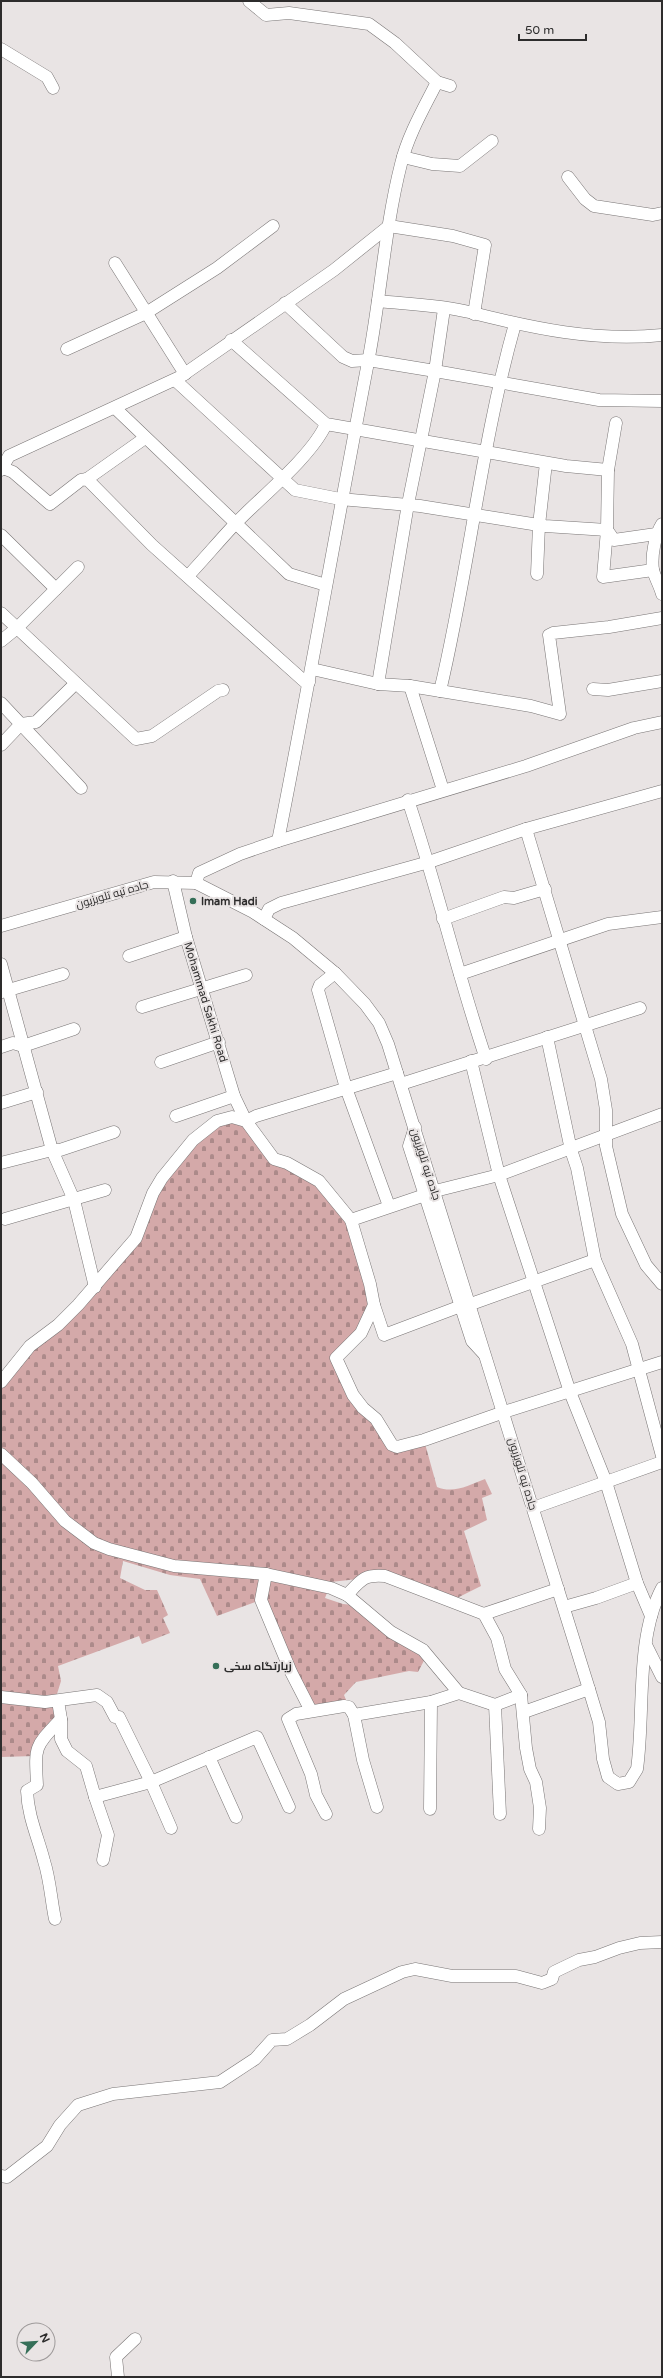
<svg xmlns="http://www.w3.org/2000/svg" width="663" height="2378" font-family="'Varela Round',Cairo,sans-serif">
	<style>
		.cemetery { fill: url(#cemetery-stones) }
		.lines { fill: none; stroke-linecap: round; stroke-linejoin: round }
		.minor-casing { stroke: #797575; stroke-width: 13 }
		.minor { stroke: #fff; stroke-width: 12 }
		.poi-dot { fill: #356f58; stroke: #e9e4e4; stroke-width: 1.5 }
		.labels { text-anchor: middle; stroke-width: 4; stroke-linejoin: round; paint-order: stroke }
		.street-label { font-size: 11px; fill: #2d2c2c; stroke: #e9e4e4 }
		.poi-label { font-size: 11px; font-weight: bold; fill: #2d2c2c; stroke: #e9e4e4; text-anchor: start }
	</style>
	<defs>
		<pattern id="cemetery-stones" width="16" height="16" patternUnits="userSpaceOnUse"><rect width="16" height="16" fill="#d4a9a9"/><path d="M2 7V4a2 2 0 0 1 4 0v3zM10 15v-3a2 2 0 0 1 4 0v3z" fill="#ac8a8a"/></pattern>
	</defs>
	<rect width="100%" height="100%" fill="#e9e4e4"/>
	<!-- cemetery -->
	<path class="cemetery" d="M 217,1121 L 246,1121 L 274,1159 L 319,1181 L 351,1220 L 374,1305 L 336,1358 L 392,1445 L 424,1440 L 437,1487 C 454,1494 469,1485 485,1479 L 492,1494 L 482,1498 L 487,1520 L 464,1531 L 481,1586 L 457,1598 L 393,1575 L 331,1582 L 325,1598 L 343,1604 L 364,1606 L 428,1653 L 418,1672 L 409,1671 L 356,1682 L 344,1695 L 349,1707 L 311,1711 L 261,1600 L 217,1616 L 200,1579 L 170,1575 L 123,1561 L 120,1578 L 145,1590 L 157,1590 L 168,1615 L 163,1618 L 170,1633 L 142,1644 L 139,1636 L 58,1666 L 61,1681 L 57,1694 L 61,1722 L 35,1756 L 1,1757 L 1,1382 L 136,1238 L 153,1193 Z"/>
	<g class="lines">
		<!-- minor casing -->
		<g class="minor-casing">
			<g id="minor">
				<polyline points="249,1 266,15 289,13 369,24 395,43 437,82 450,86"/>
				<polyline points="1,49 47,77 53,88"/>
				<polyline points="403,157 432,164 460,166 492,141"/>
				<polyline points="568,177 585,199 594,206 653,215 662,213"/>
				<polyline points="115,263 185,374"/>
				<path d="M 378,301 C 406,304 441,305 469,312 C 532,328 596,342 662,335"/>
				<polyline points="285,303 343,357 352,361 368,360 435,371 599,400 662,401"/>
				<polyline points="231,340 326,424 566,466 608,470 616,423"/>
				<polyline points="67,349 146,313 217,268 273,226"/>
				<polyline points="175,380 295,490 340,499 420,506 545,526 607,530 614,540 656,534"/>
				<polyline points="115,408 289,574 326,585"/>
				<polyline points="3,468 13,472 50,504 81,480 87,479 152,545 304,681 309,682"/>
				<polyline points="1,470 9,456 180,377 334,270 389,226 453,236 485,245 474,314"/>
				<polyline points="608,470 607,530 603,577 653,570"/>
				<polyline points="87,479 145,438"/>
				<path d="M 662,524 C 655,535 651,556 653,570 C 655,578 660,586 662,594"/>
				<polyline points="1,535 56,589"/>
				<polyline points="537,574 539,525 546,463"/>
				<path d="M 188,576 C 204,559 219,541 235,524 C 261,497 312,456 326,424"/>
				<polyline points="1,613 136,739 152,736 218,691 223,690"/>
				<polyline points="1,641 17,628 78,567"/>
				<polyline points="312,669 378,684 410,686 531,706 560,714 549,635 553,633 609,627 662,618"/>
				<polyline points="378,684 408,504 435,371 444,309"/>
				<polyline points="410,686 443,790"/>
				<polyline points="593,689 608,690 662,681"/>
				<path d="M 440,691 C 469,570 481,444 515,324"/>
				<polyline points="1,703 81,788"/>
				<polyline points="1,745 21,724 36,722 75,684"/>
				<path d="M 408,800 C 437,886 457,973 486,1059"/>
				<polyline points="526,829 601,1079 606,1110 606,1146 622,1214 646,1265 662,1284"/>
				<path d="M 278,841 C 310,680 338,518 369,357 C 381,293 385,227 401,164 C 408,135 424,108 437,82"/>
				<polyline points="173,881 186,937 234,1096 246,1121"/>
				<polyline points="196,883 199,873 240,854 278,841 526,766 634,728 662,722"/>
				<polyline points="264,919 269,909 281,903 429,862 526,829 662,791"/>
				<polyline points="443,919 504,897 514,898 545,889"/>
				<path d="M 1,926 L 154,882 L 196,883 L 253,912 L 293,938 L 335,973 L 365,1004 L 379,1023 L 388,1044 L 589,1689 L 599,1722 L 603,1759 L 608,1777 L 618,1784 L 629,1782 L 637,1769 C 645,1713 635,1639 662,1588"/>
				<polyline points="129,956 186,937"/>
				<polyline points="1,964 52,1150 74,1200 95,1287"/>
				<polyline points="335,973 320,985 318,990 346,1088 389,1206"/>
				<polyline points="460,974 608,924 662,917"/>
				<polyline points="2,992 63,974"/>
				<polyline points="142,1007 246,975"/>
				<polyline points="547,1037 571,1150 577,1168 595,1260 632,1344 662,1456"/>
				<polyline points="1,1047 13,1043 23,1046 74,1029"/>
				<polyline points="471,1061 499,1175 570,1392 606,1482 637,1583 651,1616"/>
				<polyline points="161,1062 219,1042"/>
				<polyline points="401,1084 640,1008"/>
				<polyline points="1,1103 37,1092"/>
				<polyline points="176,1116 234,1096"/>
				<polyline points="246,1121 256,1116 397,1073"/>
				<polyline points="415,1127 409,1146 472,1341 484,1354"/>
				<polyline points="1,1163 52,1150 60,1150 114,1132"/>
				<polyline points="435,1191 499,1175 662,1114"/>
				<polyline points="5,1219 105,1190"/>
				<polyline points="351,1220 425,1195"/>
				<polyline points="471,1304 595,1260"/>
				<polyline points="374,1305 384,1335 461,1306"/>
				<polyline points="1,1382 30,1346 58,1325 78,1305 136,1238 153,1193 162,1178 193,1140 217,1121 232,1117 246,1121 274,1159 287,1163 319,1181 351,1220 370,1284 374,1305 361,1333 336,1358 353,1395 363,1408 376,1419 392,1445 397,1447 424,1440 504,1412 662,1362"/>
				<polyline points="1,1454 32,1483 65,1521 94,1543 109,1549 174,1566 266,1574 331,1588 347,1595 391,1632 423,1650 459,1693"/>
				<polyline points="533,1508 662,1462"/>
				<polyline points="266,1574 261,1600 291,1672 311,1711"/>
				<path d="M 347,1595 C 361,1580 364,1574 385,1576 L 484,1614 L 497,1638 L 505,1669 L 521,1695 L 526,1748 L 530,1769 L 536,1782 L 540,1808 L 539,1829"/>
				<polyline points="564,1607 596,1598 637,1583"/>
				<polyline points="484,1614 558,1589"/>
				<polyline points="646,1645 662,1677"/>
				<polyline points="1,1697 45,1702 97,1695 107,1702 115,1717 119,1717 151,1782 257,1737 289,1807"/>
				<polyline points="58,1701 61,1719 61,1739 67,1751 86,1766 95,1797 151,1782 171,1828"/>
				<polyline points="495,1705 500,1814"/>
				<polyline points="524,1712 589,1689"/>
				<polyline points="354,1715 363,1760 377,1807"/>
				<polyline points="209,1757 236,1817"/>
				<polyline points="95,1797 108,1835 103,1860"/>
				<polyline points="430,1809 431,1702"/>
				<polyline points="326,1814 316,1795 311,1774 288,1719 296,1714 344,1706 349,1707 354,1715 431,1702 459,1693 495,1705 521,1695"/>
				<path d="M 55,1919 C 51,1900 50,1879 44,1861 C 38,1837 28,1817 27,1791 L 37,1785 C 35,1745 34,1748 61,1719"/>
				<polyline points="1,2176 7,2177 47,2146 60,2125 78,2105 113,2094 220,2082 255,2059 272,2040 287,2039 310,2025 344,1999 402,1972 415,1969 452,1976 516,1976 542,1983 552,1979 554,1972 579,1960 595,1957 619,1948 640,1943 662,1942"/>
				<polyline points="118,2377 116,2357 135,2339"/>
			</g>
		</g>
		<!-- minor -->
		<use href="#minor" class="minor"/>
	</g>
	<!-- markers -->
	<g class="poi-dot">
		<circle cx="193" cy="901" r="4"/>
		<circle cx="216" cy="1666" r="4"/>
	</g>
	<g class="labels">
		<!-- street labels -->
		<g class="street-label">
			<text transform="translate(112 894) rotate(-16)" y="4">جاده تپه تلویزیون</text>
			<text transform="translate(206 1002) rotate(73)" y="4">Mohammad Sakhi Road</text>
			<text transform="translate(426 1164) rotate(72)" y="4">جاده تپه تلویزیون</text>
			<text transform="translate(523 1474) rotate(73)" y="4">جاده تپه تلویزیون</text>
		</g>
		<!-- poi labels -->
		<g class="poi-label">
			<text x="201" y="905">Imam Hadi</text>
			<text x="224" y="1670">زیارتگاه سخی</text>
		</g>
	</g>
	<!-- border -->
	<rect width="663" height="2378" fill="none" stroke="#2d2c2c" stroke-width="4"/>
	<!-- north arrow -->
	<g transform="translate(36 2342) rotate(65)"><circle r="19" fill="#e9e4e4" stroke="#9e9a9a"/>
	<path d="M0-3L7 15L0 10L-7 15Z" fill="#356f58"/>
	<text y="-6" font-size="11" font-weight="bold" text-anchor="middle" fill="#2d2c2c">N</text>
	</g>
	<!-- scale -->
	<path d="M519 34v6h67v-6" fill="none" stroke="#2d2c2c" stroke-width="2"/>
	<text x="525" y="34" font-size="12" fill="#2d2c2c" stroke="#e9e4e4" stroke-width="3" paint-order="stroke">50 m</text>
</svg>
